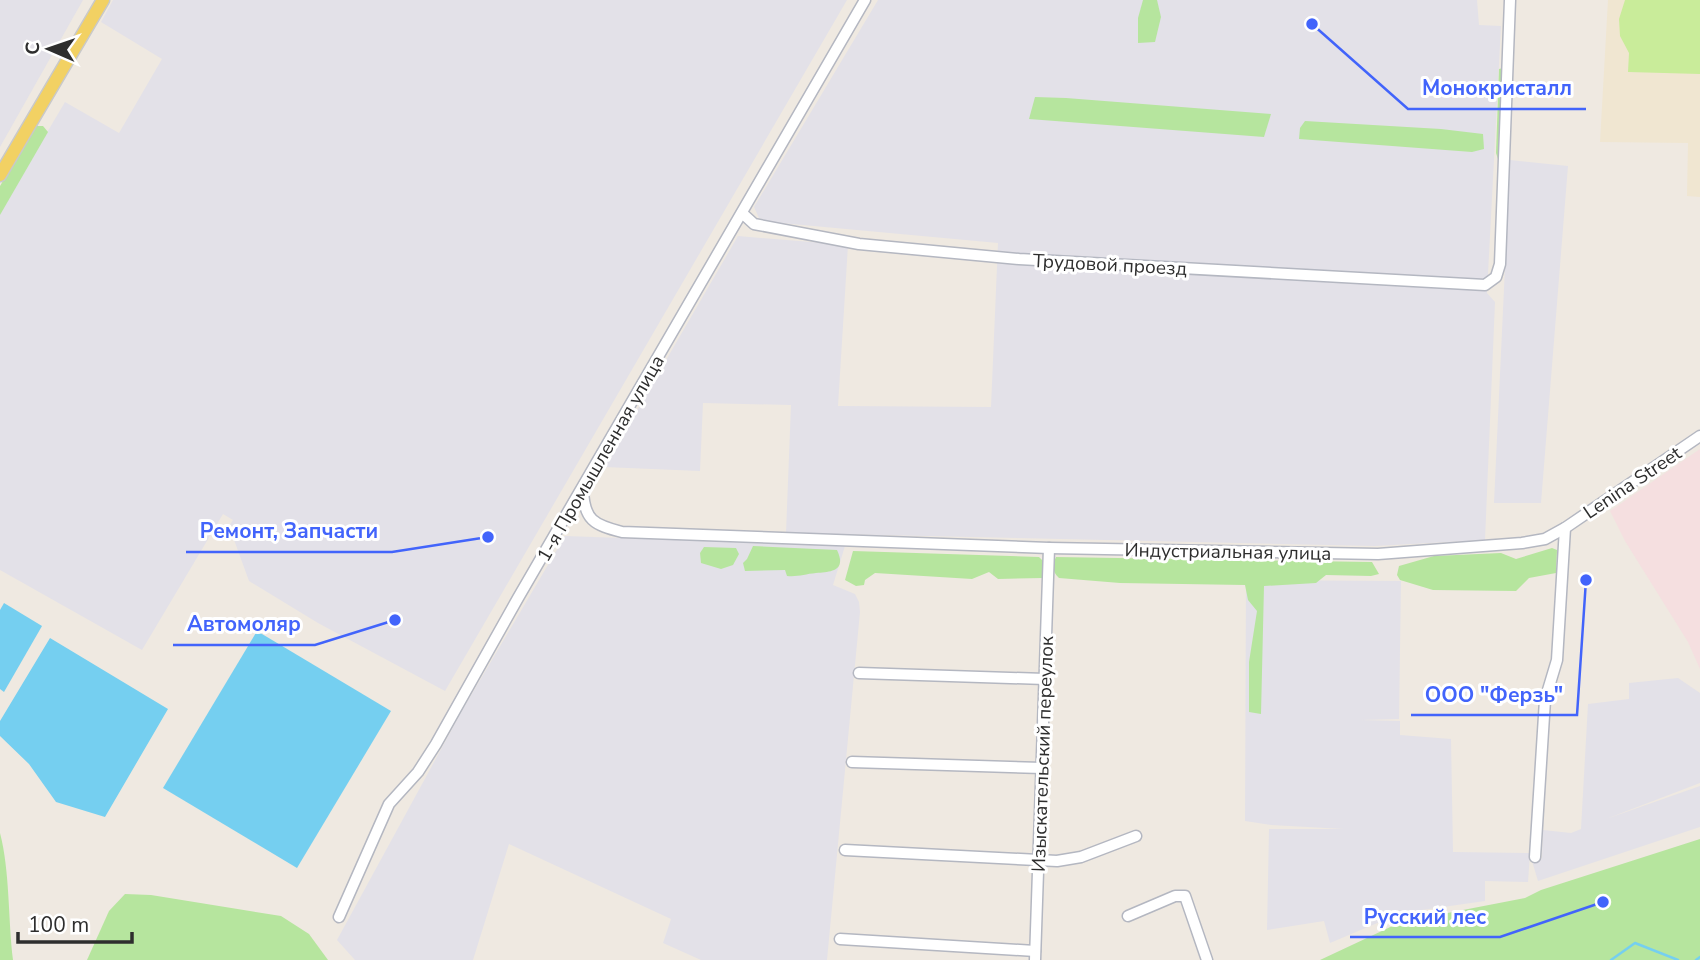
<svg xmlns="http://www.w3.org/2000/svg" width="1700" height="960" font-family="'Nunito Sans',sans-serif">
	<style>
		.industrial { fill: #e3e1e8 }
		.education { fill: #f0e6d1 }
		.medical { fill: #f5dfe0 }
		.green { fill: #b6e59e }
		.pitch { fill: #c9ec9a }
		.water { fill: #75cff0 }
		.lines { fill: none; stroke-linecap: round; stroke-linejoin: round }
		.stream { stroke: #75cff0; stroke-width: 2.5 }
		.minor-casing { stroke: #b4b7c1; stroke-width: 13 }
		.major-casing { stroke: #c9c9c9; stroke-width: 15 }
		.minor { stroke: #fff; stroke-width: 10 }
		.major { stroke: #f2d163; stroke-width: 12 }
		.labels { text-anchor: middle; stroke-width: 6; stroke-linejoin: round; paint-order: stroke }
		.street-label { font-size: 19px; fill: #2e2e2e; stroke: #fff }
		.leader { fill: none; stroke: #4264fb; stroke-width: 2.5 }
		.callout-dot { fill: #4264fb; stroke: #fff; stroke-width: 2.5 }
		.callout-label { font-size: 21px; text-anchor: middle; font-weight: bold; fill: #4264fb; stroke: #fff; stroke-width: 6; stroke-linejoin: round; paint-order: stroke }
	</style>
	<rect width="100%" height="100%" fill="#efe9e1"/>
	<!-- industrial -->
	<g class="industrial">
		<polygon points="0,0 83,0 0,147"/>
		<polygon points="113,0 847,0 445,691 318,623 249,581 229,526 233,520 223,514 142,650 0,570 0,212 65,102 119,133 162,59 101,22"/>
		<polygon points="878,0 1477,0 1479,25 1501,26 1487,293 1495,302 1485,540 1375,546 786,533 791,405 703,403 700,471 604,467 738,236 848,245 838,406 991,407 998,243 770,222 759,218 754,207"/>
		<polygon points="1510,160 1568,166 1541,503 1494,503"/>
		<polygon points="565,536 845,546 833,585 855,594 859,602 860,612 827,960 701,960 663,943 671,919 509,844 473,960 355,960 337,940 463,709"/>
		<polygon points="1246,580 1401,581 1399,719 1361,720 1400,721 1400,735 1451,739 1453,852 1530,853 1528,882 1485,881 1485,901 1401,913 1330,943 1324,921 1267,930 1269,829 1344,829 1271,825 1245,821"/>
		<polygon points="1678,678 1700,693 1700,783 1606,819 1700,786 1700,827 1538,881 1532,861 1542,858 1543,830 1571,833 1581,829 1588,704 1629,699 1629,683"/>
	</g>
	<!-- education -->
	<polygon class="education" points="1608,0 1700,0 1700,197 1687,196 1688,143 1600,142"/>
	<!-- medical -->
	<polygon class="medical" points="1700,449 1700,669 1688,642 1625,541 1610,511"/>
	<!-- green -->
	<g class="green">
		<polygon points="1143,0 1157,0 1161,17 1155,42 1138,43 1138,18"/>
		<polygon points="1503,68 1502,156 1498,159 1496,153 1499,69"/>
		<polygon points="1035,97 1066,98 1271,114 1264,137 1029,119"/>
		<polygon points="1305,121 1441,129 1483,134 1484,149 1472,152 1299,139 1300,128"/>
		<polygon points="36,126 43,126 48,132 0,215 0,186"/>
		<path d="M 753,546 L 837,550 C 847,571 831,572 816,573 C 805,574 798,577 787,576 L 785,570 L 745,571 L 743,563 L 747,559 Z"/>
		<polygon points="704,547 736,548 739,554 733,565 721,569 701,563 700,553"/>
		<polygon points="1552,548 1557,550 1556,573 1529,578 1516,591 1433,590 1400,580 1397,575 1399,566 1434,556 1501,553 1516,559"/>
		<polygon points="853,551 1039,557 1043,561 1043,578 998,579 989,572 972,579 875,573 865,580 864,585 856,586 845,580"/>
		<path d="M 1056,557 L 1372,562 L 1379,574 L 1371,576 L 1326,575 L 1316,583 L 1264,586 L 1261,714 L 1249,712 L 1249,662 L 1257,611 L 1248,600 L 1245,585 L 1120,583 L 1059,578 C 1052,571 1052,566 1056,557 Z"/>
		<path d="M 0,833 C 10,871 8,920 13,960 L 0,960 Z"/>
		<polygon points="1700,839 1700,960 1320,960 1401,922 1525,898 1541,890"/>
		<polygon points="125,894 151,895 281,916 309,934 328,960 87,960 109,911"/>
	</g>
	<!-- pitch -->
	<polygon class="pitch" points="1625,0 1700,0 1700,74 1628,72 1629,53 1620,36 1619,19"/>
	<!-- water -->
	<g class="water">
		<polygon points="4,603 42,626 4,692 0,689 0,610"/>
		<polygon points="257,631 391,711 297,868 163,788"/>
		<polygon points="50,638 168,709 105,817 56,802 29,764 0,736 0,721"/>
	</g>
	<g class="lines">
		<!-- stream -->
		<g class="stream">
			<polyline points="1611,960 1635,943 1678,960"/>
			<polyline points="1696,960 1700,957"/>
		</g>
		<!-- minor casing -->
		<g class="minor-casing">
			<g id="minor">
				<polyline points="742,213 754,224 859,244 1019,259 1485,285 1496,277 1500,264 1510,0"/>
				<path d="M 583,490 C 584,520 594,525 622,532 L 1049,548 L 1378,554 L 1522,543 L 1545,539 L 1565,528 L 1700,436"/>
				<polyline points="859,673 1045,679"/>
				<polyline points="852,762 1042,768"/>
				<polyline points="845,850 1057,861 1081,857 1136,836"/>
				<polyline points="1535,857 1545,700 1557,660 1565,528"/>
				<polyline points="1128,916 1175,896 1185,896 1207,960"/>
				<polyline points="339,917 389,804 418,772 436,744 518,598 865,0"/>
				<polyline points="840,939 1035,951"/>
				<polyline points="1035,960 1049,548"/>
			</g>
		</g>
		<!-- major casing -->
		<g class="major-casing">
			<polyline id="major" points="0,175 103,0"/>
		</g>
		<!-- minor -->
		<use href="#minor" class="minor"/>
		<!-- major -->
		<use href="#major" class="major"/>
	</g>
	<g class="labels">
		<!-- street labels -->
		<g class="street-label">
			<text transform="translate(1110 264) rotate(3)" y="7">Трудовой проезд</text>
			<text transform="translate(600 458) rotate(-60)" y="7">1-я Промышленная улица</text>
			<text transform="translate(1632 482) rotate(-34)" y="7">Lenina Street</text>
			<text transform="translate(1228 551) rotate(1)" y="7">Индустриальная улица</text>
			<text transform="translate(1042 754) rotate(-88)" y="7">Изыскательский переулок</text>
		</g>
	</g>
	<!-- callouts -->
	<path class="leader" d="M1312 24L1408 109H1586M488 537L392 552H186M395 620L315 645H173M1586 580L1577 715H1411M1603 902L1500 937H1350"/>
	<g class="callout-dot">
		<circle cx="1312" cy="24" r="7"/>
		<circle cx="488" cy="537" r="7"/>
		<circle cx="395" cy="620" r="7"/>
		<circle cx="1586" cy="580" r="7"/>
		<circle cx="1603" cy="902" r="7"/>
	</g>
	<g class="callout-label">
		<text x="1497" y="95">Монокристалл</text>
		<text x="289" y="538">Ремонт, Запчасти</text>
		<text x="244" y="631">Автомоляр</text>
		<text x="1494" y="702">ООО "Ферзь"</text>
		<text x="1425" y="924">Русский лес</text>
	</g>
	<!-- north arrow -->
	<g transform="translate(49 49) rotate(272)" stroke="#ffffff" stroke-width="5" paint-order="stroke">
	<path d="M0-5L12 26L0 18L-12 26Z" fill="#2e2e2e"/>
	<text y="-10" font-size="19" font-weight="bold" text-anchor="middle" fill="#2e2e2e">С</text>
	</g>
	<!-- scale -->
	<path d="M18 932v10h114v-10" fill="none" stroke="#2e2e2e" stroke-width="3.5"/>
	<text x="28" y="932" font-size="21" fill="#2e2e2e" stroke="#ffffff" stroke-width="5" paint-order="stroke">100 m</text>
</svg>
